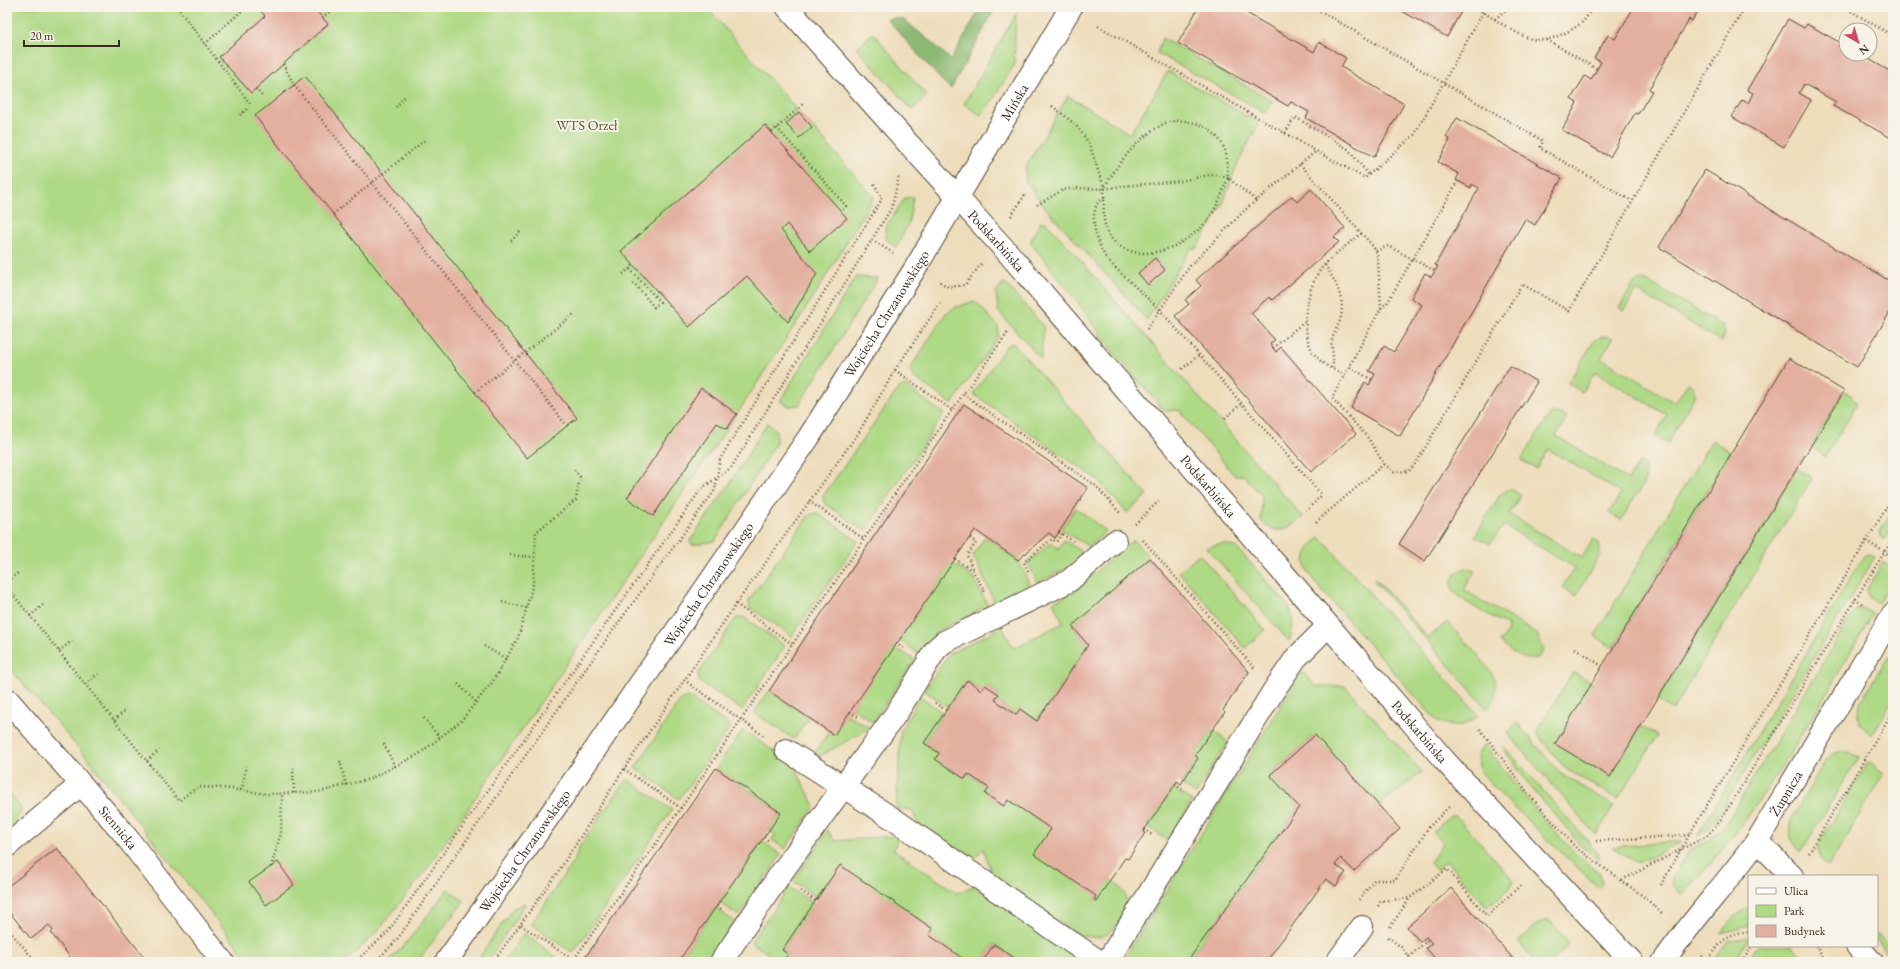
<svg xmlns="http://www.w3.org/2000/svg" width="1900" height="969" font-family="'EB Garamond',serif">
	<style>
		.green { fill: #aed985; stroke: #748252 }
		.forest { fill: #8ab972; stroke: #627248 }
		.building { fill: #e3af9f }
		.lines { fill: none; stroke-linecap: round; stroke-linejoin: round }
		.minor-casing { stroke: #564536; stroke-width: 24 }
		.path { stroke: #564536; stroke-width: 2.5; stroke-dasharray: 1 3; stroke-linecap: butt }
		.minor { stroke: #fff; stroke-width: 22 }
		.labels { text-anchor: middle; stroke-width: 4; stroke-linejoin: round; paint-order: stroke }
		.street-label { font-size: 14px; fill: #3b2a1e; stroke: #f7f3e8 }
		.park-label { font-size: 14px; fill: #585638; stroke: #f7f3e8 }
	</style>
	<rect width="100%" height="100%" fill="#f7f3e8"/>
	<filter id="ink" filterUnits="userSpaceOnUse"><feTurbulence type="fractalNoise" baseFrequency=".025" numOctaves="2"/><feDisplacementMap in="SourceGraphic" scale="8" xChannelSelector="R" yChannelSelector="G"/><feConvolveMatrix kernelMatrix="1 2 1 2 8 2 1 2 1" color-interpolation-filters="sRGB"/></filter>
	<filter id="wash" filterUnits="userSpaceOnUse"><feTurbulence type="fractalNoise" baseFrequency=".012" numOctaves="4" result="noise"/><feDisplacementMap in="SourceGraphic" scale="16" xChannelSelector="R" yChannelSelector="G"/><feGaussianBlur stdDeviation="0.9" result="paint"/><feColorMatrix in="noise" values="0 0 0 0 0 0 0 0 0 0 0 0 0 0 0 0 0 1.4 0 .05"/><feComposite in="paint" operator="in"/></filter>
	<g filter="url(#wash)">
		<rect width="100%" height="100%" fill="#edb"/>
		<!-- green -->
		<g class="green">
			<polygon points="7,7 706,7 874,197 814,296 737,414 427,869 376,933 345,962 250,962 87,758 7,665"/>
			<polygon points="1016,14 1014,65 992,101 981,115 964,104"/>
			<polygon points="873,33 927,96 912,110 857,48"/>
			<polygon points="1162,38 1273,101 1266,113 1157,53"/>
			<polygon points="1168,71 1259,123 1236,167 1222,206 1197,248 1191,248 1147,320 1044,206 1026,182 1025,168 1068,96 1130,134"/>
			<polygon points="913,197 909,222 896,248 886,239 885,228 905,198"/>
			<path d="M 1040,222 L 1046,222 L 1058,236 L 1060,237 L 1303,517 C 1288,528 1277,538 1261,521 L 1262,496 L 1243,475 L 1235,476 L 1179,410 L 1168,411 L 1162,408 L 1112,351 L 1074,297 L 1030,242 Z"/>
			<polygon points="856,277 878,278 799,405 789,406 780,401"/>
			<polygon points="1640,280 1647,281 1723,326 1725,333 1722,342 1636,290 1624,311 1619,308 1634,283"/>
			<polygon points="1004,282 1044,327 1041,359 998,311 996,292"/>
			<polygon points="975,301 998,326 998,337 952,404 912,376 910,369 946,313 956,307"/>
			<path d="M 1607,336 L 1613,338 L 1601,358 L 1675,403 L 1688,383 C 1694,386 1695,390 1694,397 L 1668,443 L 1655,436 L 1667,415 L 1595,372 L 1582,392 L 1568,383 L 1594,341 L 1601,337 Z"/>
			<polygon points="1013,343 1147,495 1127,513 1098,480 975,395 974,393 1007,345"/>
			<polygon points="905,386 944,414 865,531 824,503 823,496 899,388"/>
			<polygon points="1844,391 1852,396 1857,404 1825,457 1811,446"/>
			<polygon points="1553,413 1562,414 1567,417 1556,436 1628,480 1640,461 1644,464 1646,479 1621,520 1609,513 1621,493 1548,449 1536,469 1521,460 1549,416"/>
			<polygon points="767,423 776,430 776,443 715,541 692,545 690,541 729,485"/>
			<polygon points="1712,440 1731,452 1613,648 1595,636"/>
			<polygon points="1797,469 1812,478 1673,710 1657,700"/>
			<polygon points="1507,490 1512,490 1521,495 1509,514 1582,558 1593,539 1600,544 1600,555 1576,596 1562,587 1575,568 1504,525 1490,544 1475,536 1500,495"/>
			<polygon points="1076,508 1106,531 1089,547 1061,529"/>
			<polygon points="1893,510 1893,527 1885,540 1880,537 1880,532"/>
			<polygon points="817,513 858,541 792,636 750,608 749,600 809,515"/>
			<polygon points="985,537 1018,560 1030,586 995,603 973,555"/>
			<path d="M 1320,537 L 1478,715 C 1464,728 1452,728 1436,720 L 1317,585 C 1301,564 1301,555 1320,537 Z"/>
			<polygon points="1064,540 1083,553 1065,569 1037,583 1028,562 1051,543 1059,549"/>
			<polygon points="1133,540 1150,558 1072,626 1088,645 1037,721 1020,709 1016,715 995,700 999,694 985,685 981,690 967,680 948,707 924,690 949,654 1002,627 1013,648 1063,623 1053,602 1074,591"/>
			<path d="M 1226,544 L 1237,548 L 1288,605 C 1294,616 1294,629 1289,641 L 1207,548 L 1216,545 Z"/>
			<polygon points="1199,554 1265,630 1245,648 1179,572"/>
			<polygon points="1870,554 1875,557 1717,817 1708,829 1697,836 1864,556"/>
			<polygon points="1883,562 1893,569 1893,580 1878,603 1869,597 1867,589"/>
			<polygon points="952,563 974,579 988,606 938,631 919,654 899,640"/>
			<path d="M 1466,568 L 1475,571 L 1464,590 L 1537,634 L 1544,650 L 1538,658 C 1521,662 1512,652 1500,642 L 1507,633 L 1508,626 C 1497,619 1464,603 1456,594 C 1447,583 1454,572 1466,568 Z"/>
			<path d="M 1373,579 L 1376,579 L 1428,638 L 1447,622 C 1460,637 1482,657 1492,674 C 1499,685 1496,701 1487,709 Z"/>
			<path d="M 1862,608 L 1873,614 C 1815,711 1762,814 1682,895 L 1672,885 L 1672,877 L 1689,850 L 1708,841 L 1726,823 L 1853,613 L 1857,609 Z"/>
			<polygon points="743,617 785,646 742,710 699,681 698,674 736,618"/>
			<polygon points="894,647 915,660 873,722 852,708"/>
			<polygon points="1893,655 1893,700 1872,735 1860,724 1859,714 1860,703 1884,662"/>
			<polygon points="1573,672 1592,683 1610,777 1641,726 1657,736 1618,799 1566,769 1536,733"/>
			<polygon points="1301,673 1304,673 1315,686 1345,686 1422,772 1378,806 1314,735 1270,775 1299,807 1187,962 1122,962"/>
			<polygon points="769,691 809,718 794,739 754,713"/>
			<path d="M 920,696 L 944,714 L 924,743 L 939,753 L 935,759 L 968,774 L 989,788 L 986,794 L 1004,806 L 1008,800 L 1051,829 L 1096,896 L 1094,900 L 1095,901 L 1110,879 C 1129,892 1130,902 1119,921 C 1115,928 1111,933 1103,936 C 1095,939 1084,936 1075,933 L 993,877 L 983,848 L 972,862 L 918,824 L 912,810 L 896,809 L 901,730 Z"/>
			<polygon points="689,697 731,726 679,799 635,768 681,699"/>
			<polygon points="848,715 870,728 820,756 814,754 829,731"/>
			<polygon points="1517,723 1561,774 1614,806 1596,835 1507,733"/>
			<polygon points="743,730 796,766 797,772 815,806 785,849 772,840 775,835 769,830 781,813 716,768"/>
			<polygon points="1212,730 1228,742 1196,794 1181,784 1198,758 1195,755"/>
			<path d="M 1484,744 C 1519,788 1555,840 1600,873 L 1602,885 L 1599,888 L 1504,798 L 1480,771 L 1477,756 Z"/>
			<polygon points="1502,746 1510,753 1597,852 1598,859 1581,845 1529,785"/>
			<path d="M 1843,751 L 1859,757 L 1801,852 C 1792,842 1787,833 1791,820 L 1826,760 L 1832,754 Z"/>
			<polygon points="1868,762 1884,773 1828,867 1820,859 1818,845"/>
			<polygon points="627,779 672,810 573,953 531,924 575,859 579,847"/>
			<polygon points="1173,788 1192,801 1168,841 1147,826"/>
			<path d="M 9,793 L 21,808 C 20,819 15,822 7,829 L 7,795 Z"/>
			<polygon points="1450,816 1456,816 1513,880 1511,887 1487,907 1447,861 1436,870 1430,863 1443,843 1433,832"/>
			<polygon points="828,830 834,841 895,836 895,833 898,835 894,850 957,893 973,886 1068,951 1076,962 1025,962 1022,960 1020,962 994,944 982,962 966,962 929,935 933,929 840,866 818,898 793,881"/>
			<polygon points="762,841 781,855 739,916 719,902"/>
			<polygon points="1681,841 1681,843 1637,863 1612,847"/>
			<polygon points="789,887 814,904 782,950 788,954 783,962 766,962 770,955 751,942"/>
			<polygon points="448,889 464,901 417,962 387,962 403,947"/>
			<polygon points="526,903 487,962 476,962 513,908"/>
			<polygon points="1749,907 1749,926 1721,933 1737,915"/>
			<polygon points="715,908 735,922 707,962 678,962"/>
			<polygon points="1548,919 1568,942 1566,948 1551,962 1536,962 1518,942 1538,924"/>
			<polygon points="524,933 563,962 503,962"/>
			<polygon points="1877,933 1893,951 1893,959 1877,940"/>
			<polygon points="1749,937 1735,962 1713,962 1728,941"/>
			<polygon points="1757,946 1792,946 1806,962 1748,962"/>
		</g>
		<!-- forest -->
		<path class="forest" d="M 981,7 L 996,7 L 951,89 L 940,79 L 887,19 C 906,16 907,23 920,33 C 931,42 941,50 951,60 Z"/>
		<g id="blocks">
			<!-- building -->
			<g class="building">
				<polygon points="257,7 313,7 328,24 251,93 219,57 265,16"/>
				<polygon points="1199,7 1236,7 1314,52 1319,42 1346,58 1341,67 1404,104 1374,157 1306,118 1309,112 1291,102 1288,106 1178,43"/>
				<polygon points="1395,7 1457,7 1462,10 1447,37"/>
				<polygon points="1634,7 1700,7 1692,21 1689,19 1649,89 1652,91 1638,114 1635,113 1610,157 1562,130 1577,103 1571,99 1585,76 1591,80 1601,62 1594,58 1608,35 1615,39"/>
				<polygon points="1788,19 1804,28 1807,24 1846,46 1846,54 1860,54 1893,73 1893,139 1833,106 1836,102 1804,84 1799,93 1811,100 1784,147 1732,117 1742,100 1748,103 1753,93 1747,90"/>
				<polygon points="305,76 577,418 527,458 255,116"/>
				<polygon points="799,112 812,127 799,138 786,124"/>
				<polygon points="1457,118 1562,178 1535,225 1525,219 1400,436 1351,408 1365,382 1369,385 1375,374 1369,371 1384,346 1394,352 1422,305 1411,298 1425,273 1431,277 1435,271 1438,266 1435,265 1479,188 1472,184 1471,188 1456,180 1459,174 1438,162 1450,140 1446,137"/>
				<polygon points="765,125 847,218 810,251 787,224 781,230 817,274 788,322 747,276 689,327 621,251"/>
				<polygon points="1705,170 1893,283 1893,307 1857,367 1659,247"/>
				<polygon points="1311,189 1345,228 1334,237 1339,242 1272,300 1269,297 1251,313 1275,340 1270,344 1276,352 1281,347 1356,434 1311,472 1175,316 1189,304 1185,300 1201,286 1196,280 1292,196 1297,202"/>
				<polygon points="1155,258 1165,270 1148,285 1138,273"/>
				<polygon points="1789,358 1844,391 1610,777 1555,744"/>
				<polygon points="1510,366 1537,382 1425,561 1399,544"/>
				<polygon points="701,388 737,414 727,429 717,423 653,516 627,498"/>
				<polygon points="964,404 1088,488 1055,538 1049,533 1018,560 975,530 834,735 769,691"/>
				<polygon points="1150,558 1249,672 1223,710 1225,712 1195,755 1198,758 1181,784 1177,781 1173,788 1143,832 1145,833 1128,859 1125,858 1096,901 1094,900 1096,896 1034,854 1051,829 1008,800 1004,806 985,794 989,788 968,774 965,779 935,759 939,753 924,743 967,680 981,690 985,685 999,694 995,700 1016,715 1020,709 1037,721 1088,645 1072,626"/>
				<polygon points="1315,735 1400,829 1354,871 1341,858 1335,865 1346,872 1336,886 1326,879 1266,962 1187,962 1299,807 1270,775"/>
				<polygon points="716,768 781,813 764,837 678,962 582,962"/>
				<polygon points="57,848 148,962 74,962 51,933 53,931 49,925 31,939 7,909 7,887"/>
				<polygon points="278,862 294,885 266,905 249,882"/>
				<polygon points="840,865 933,929 929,935 968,962 783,962 788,954 782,950"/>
				<polygon points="1451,888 1479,920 1516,962 1438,962 1426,948 1432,943 1426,937 1420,942 1407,927"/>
				<polygon points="994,944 1020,962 982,962"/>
			</g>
		</g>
	</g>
	<g filter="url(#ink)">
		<use href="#blocks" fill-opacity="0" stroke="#564536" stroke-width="1"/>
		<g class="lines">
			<!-- minor casing -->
			<g class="minor-casing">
				<g id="minor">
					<path id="s1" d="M 787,7 L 906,141 L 1008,253 L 1445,761 L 1632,962"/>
					<path id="s2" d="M 7,699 L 121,830 L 223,962"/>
					<polyline points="786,750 895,820 1100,962"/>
					<polyline points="1757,841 1792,876"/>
					<polyline points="7,846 80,785"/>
					<polyline points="1857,946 1872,962"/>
					<path id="s3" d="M 446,962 L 566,792 L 809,437 L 916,267 L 1071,7"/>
					<polyline points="721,962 779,876 898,711 936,649 944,642 1069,581 1115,541"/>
					<polyline points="1107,962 1274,690 1296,658 1328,626"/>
					<polyline points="1337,962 1362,927"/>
					<path id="s4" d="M 1663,962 C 1692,920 1727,883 1757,841 L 1893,614"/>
				</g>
			</g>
			<!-- path -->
			<g class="path">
				<polyline points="177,7 251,105"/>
				<polyline points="1313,7 1543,141 1540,148 1632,201"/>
				<path d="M 1474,7 C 1490,15 1521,39 1537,40 C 1548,41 1559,36 1569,31 C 1580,25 1588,19 1591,7"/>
				<polyline points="1558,7 1567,8 1573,7"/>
				<polyline points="1844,7 1893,36"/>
				<polyline points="322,18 332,10"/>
				<polyline points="1495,19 1509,7"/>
				<polyline points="1098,26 1316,151"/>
				<polyline points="1547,40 1597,69"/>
				<polyline points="205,44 246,7"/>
				<polyline points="283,64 294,85 567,426"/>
				<polyline points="256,89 262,96"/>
				<path d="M 1052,106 C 1081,128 1088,135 1098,171 C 1100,177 1104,184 1104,191 C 1105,206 1100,225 1111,238 C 1139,271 1193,244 1212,214 C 1219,203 1223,190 1228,178 L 1257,201"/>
				<polyline points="396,107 405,96"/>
				<polyline points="240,115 248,108"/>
				<polyline points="777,128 846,206 841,211"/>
				<polyline points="772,132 803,104"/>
				<polyline points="1285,133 1295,117 1348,149 1369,175"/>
				<polyline points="1300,164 1371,244 1376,251 1378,261 1381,308 1332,398 1368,438 1384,464 1394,472 1409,471 1416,463 1522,284 1569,311 1745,7"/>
				<path d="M 1104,198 L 1098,202 C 1088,220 1098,244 1107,260 L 1160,310 L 1320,493 L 1321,496 L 1306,511"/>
				<path d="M 1037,205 L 1063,190 L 1075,188 L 1104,189 L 1122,186 L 1181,181 L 1209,175 L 1219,175 L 1228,178 C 1227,168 1228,157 1224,148 C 1215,125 1181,113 1160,126 C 1136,140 1116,165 1104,189"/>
				<polyline points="333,214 425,140"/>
				<polyline points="1011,216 1026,193"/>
				<polyline points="872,240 893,253"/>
				<polyline points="511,241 522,230"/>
				<polyline points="1376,251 1388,246 1435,271"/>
				<path d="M 1325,265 C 1335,281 1345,297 1341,317 C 1339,325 1334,332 1332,340 C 1331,351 1335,355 1332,368"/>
				<polyline points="630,269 660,302 654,307 634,283 632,284"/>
				<polyline points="623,274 634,265"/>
				<polyline points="940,282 948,287 965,285 981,264"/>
				<polyline points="1381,308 1387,303 1458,181"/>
				<polyline points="1147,329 1190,266 1245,210 1316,151 1365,178 1414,135 1486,7"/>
				<polyline points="1273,348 1305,321"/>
				<polyline points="1350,367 1372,380"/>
				<polyline points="1182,369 1199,355"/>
				<polyline points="895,370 952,410"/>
				<path d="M 1345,375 C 1335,370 1322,365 1315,355 C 1298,332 1306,286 1324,265 C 1335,253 1350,243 1362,233"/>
				<polyline points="475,392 574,314"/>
				<polyline points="963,394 1096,486 1120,513"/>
				<polyline points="1225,418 1242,403"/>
				<polyline points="809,501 864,539"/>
				<polyline points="1316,522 1384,464"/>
				<polyline points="1135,524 1159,501"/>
				<polyline points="1059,532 1073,541"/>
				<polyline points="970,538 976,543 967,555 973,570"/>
				<polyline points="1143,540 1255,669"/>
				<polyline points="1866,541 1893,557"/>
				<polyline points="510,555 534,557"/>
				<polyline points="955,559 973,571 985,592"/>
				<polyline points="1028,571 1024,562 1052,539 1056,542 1062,534"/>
				<polyline points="7,581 18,573"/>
				<polyline points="7,587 179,801 190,792 200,787 224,788 268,794 318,792 370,779 419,754 461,721 493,681 518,638 533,584 536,532 576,500 580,477 573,468"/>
				<polyline points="1855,599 1865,605"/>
				<polyline points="502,602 526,608"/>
				<polyline points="736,604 792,644"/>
				<polyline points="30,616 43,605"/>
				<polyline points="896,643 904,649"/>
				<polyline points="484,646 506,659"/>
				<polyline points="1575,648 1602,666"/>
				<polyline points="59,651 72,641"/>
				<polyline points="684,680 764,736"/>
				<polyline points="85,684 98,674"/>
				<polyline points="458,684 476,702"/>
				<polyline points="935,703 946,710"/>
				<polyline points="850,712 860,718"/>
				<polyline points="424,718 440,738"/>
				<polyline points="114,720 126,710"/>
				<polyline points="1480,729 1528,793 1575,847 1647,899 1663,915"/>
				<polyline points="384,744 395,767"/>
				<polyline points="147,761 159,750"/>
				<polyline points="340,761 346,785"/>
				<polyline points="293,768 294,793"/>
				<polyline points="624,769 681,808"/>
				<polyline points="1175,784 1182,789"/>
				<polyline points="242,790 246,766"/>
				<polyline points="1144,829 1152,835"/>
				<polyline points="764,837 770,842"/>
				<polyline points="1596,841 1689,835"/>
				<polyline points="1809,853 1893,711"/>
				<polyline points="271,867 281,833 282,793"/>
				<polyline points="1622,880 1707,836 1721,820 1893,538"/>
				<polyline points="1661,885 1689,835 1893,497"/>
				<polyline points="801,891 816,901"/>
				<polyline points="1359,900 1374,880 1395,880 1429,827 1450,806"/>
				<polyline points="717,906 723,910"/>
				<polyline points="1378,906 1381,901 1410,898 1447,869 1487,916 1522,884"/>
				<polyline points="521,925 573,960"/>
				<polyline points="1390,927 1410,898"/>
				<polyline points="7,928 36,962"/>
				<polyline points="1388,937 1401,947 1413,962"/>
				<polyline points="1816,946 1825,962"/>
				<polyline points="1702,956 1707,962"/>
				<polyline points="1409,957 1429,939"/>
				<polyline points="355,962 387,933 702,488 731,468 892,207 899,175"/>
				<polyline points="375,962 396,941 611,633 715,490 720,459 882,199 873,182"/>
				<polyline points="493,962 556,875 624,769 736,604 859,432 895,370 941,302"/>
				<polyline points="572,962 681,808 952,410 1009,331"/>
				<path d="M 1707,962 C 1722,941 1722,936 1749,932"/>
				<polyline points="1742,962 1752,946"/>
			</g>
			<!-- minor -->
			<use href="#minor" class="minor"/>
		</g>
	</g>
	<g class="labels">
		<!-- street labels -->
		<g class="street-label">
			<text dy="5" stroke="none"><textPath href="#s3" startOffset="1031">Mińska</textPath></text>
			<text dy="5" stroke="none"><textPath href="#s1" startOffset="314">Podskarbińska</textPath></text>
			<text dy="5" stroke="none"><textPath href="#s3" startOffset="784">Wojciecha Chrzanowskiego</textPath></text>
			<text dy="5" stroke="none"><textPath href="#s1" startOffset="638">Podskarbińska</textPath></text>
			<text dy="5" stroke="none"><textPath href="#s3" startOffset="460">Wojciecha Chrzanowskiego</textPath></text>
			<text dy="5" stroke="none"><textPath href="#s1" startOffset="962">Podskarbińska</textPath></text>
			<text dy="5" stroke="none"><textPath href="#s4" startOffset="209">Żupnicza</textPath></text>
			<text dy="5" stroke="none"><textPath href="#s2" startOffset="170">Siennicka</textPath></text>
			<text dy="5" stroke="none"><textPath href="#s3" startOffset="136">Wojciecha Chrzanowskiego</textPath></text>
		</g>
		<!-- park labels -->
		<g class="park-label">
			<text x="587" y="130">WTS Orzeł</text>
		</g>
	</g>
	<!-- margin -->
	<rect width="1900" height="969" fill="none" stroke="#f7f3e8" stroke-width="24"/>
	<!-- legend -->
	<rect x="1748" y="875" width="130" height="72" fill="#f7f3e8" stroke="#aca397"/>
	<rect x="1756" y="888" width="20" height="6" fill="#ffffff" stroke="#aca397"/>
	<text x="1784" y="895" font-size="12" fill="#3b2a1e">Ulica</text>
	<rect x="1756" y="905" width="20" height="12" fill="#aed985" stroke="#aca397"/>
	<text x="1784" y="915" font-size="12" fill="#3b2a1e">Park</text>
	<rect x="1756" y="925" width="20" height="12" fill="#e3af9f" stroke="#aca397"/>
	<text x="1784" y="935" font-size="12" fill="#3b2a1e">Budynek</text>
	<!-- north arrow -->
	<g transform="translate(1858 42) rotate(142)"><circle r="19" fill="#f7f3e8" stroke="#aca397"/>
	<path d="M0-3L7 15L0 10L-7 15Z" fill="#d1495b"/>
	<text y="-6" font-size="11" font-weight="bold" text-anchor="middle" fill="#3b2a1e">N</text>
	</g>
	<!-- scale -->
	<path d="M24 40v6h95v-6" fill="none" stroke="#3b2a1e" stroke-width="2"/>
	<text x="30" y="40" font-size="12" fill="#3b2a1e" stroke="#f7f3e8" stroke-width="3" paint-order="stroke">20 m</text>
</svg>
